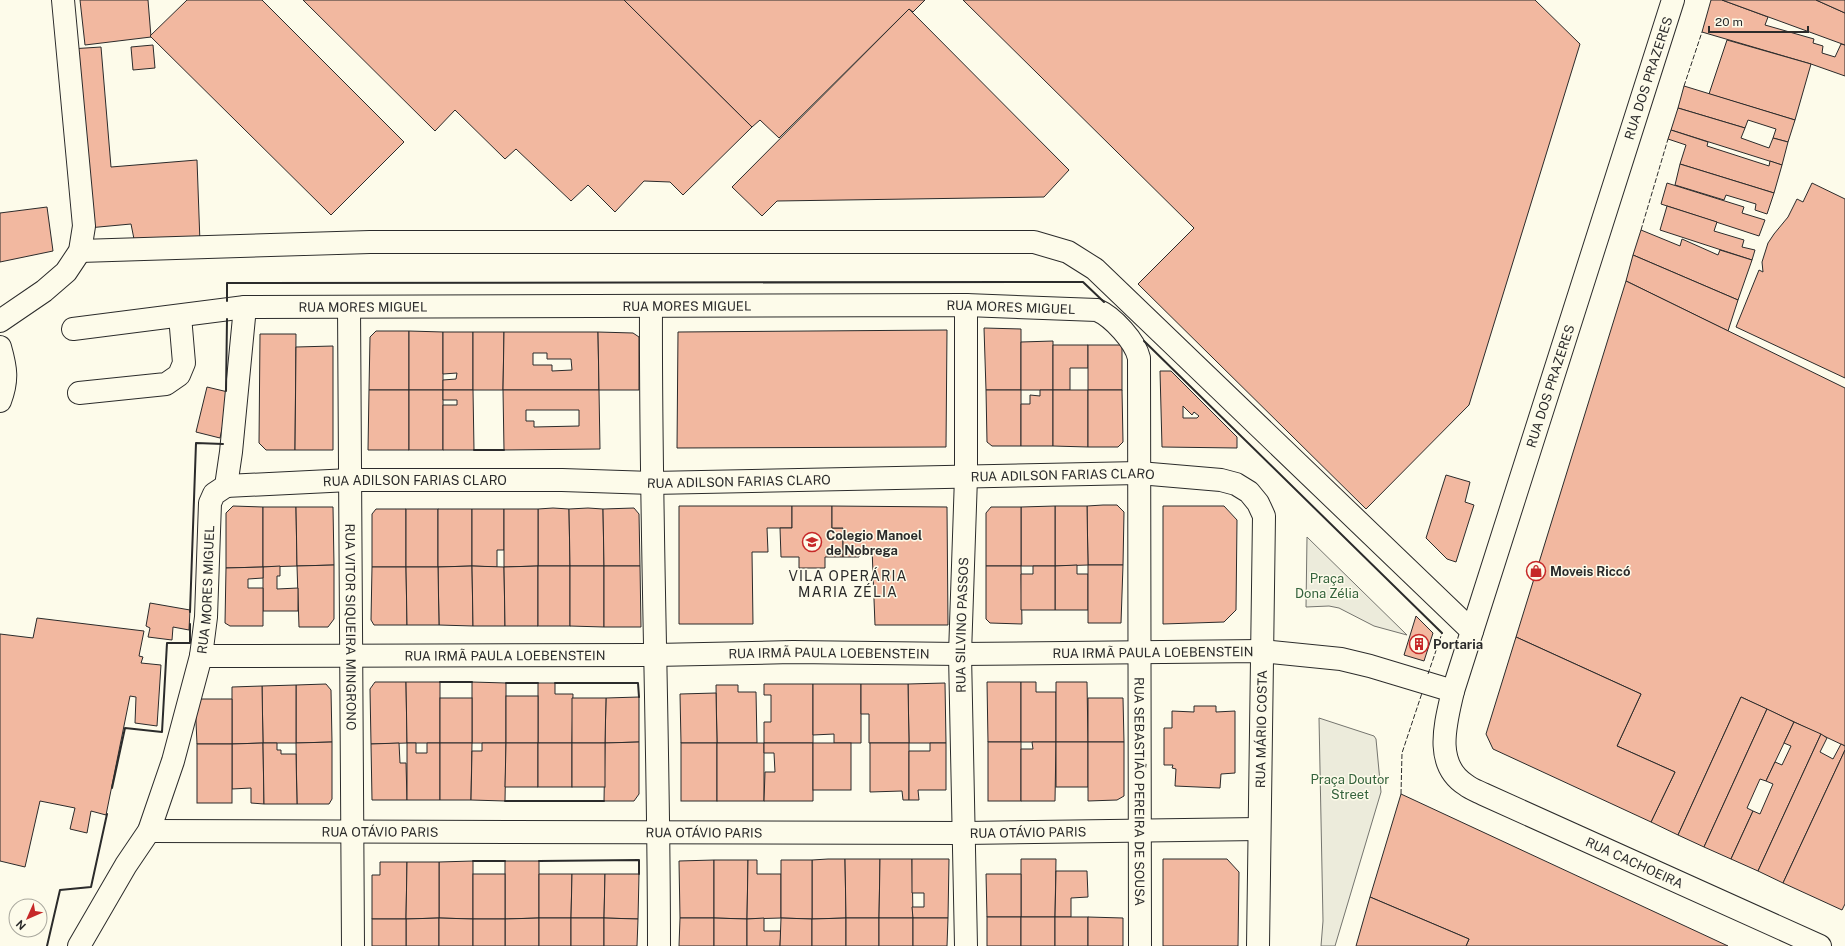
<svg xmlns="http://www.w3.org/2000/svg" width="1845" height="946" font-family="'Public Sans',sans-serif">
	<style>
		.green { fill: #ecebdb; stroke: #74746e }
		.building { fill: #f2b8a0; stroke: #2b2b2b; fill-rule: evenodd }
		.lines { fill: none; stroke-linecap: round; stroke-linejoin: round }
		.minor-casing { stroke: #2b2b2b; stroke-width: 24 }
		.minor { stroke: #fdfbea; stroke-width: 22 }
		.fence { stroke: #2b2b2b; stroke-width: 1; stroke-dasharray: 5 2; stroke-linecap: butt }
		.wall { stroke: #2b2b2b; stroke-width: 2 }
		.labels { text-anchor: middle; stroke-width: 3; stroke-linejoin: round; paint-order: stroke }
		.street-label { font-size: 13px; fill: #2b2b2b; stroke: #fdfbea }
		.poi-label { font-size: 13px; font-weight: bold; fill: #2b2b2b; stroke: #fdfbea; text-anchor: start }
		.park-label { font-size: 13px; fill: #34623c; stroke: #fdfbea }
		.neighbourhood-label { font-size: 14px; letter-spacing: 1px; fill: #2b2b2b; stroke: #fdfbea }
	</style>
	<rect width="100%" height="100%" fill="#fdfbea"/>
	<!-- green -->
	<g class="green">
		<polygon points="1307,537 1407,635 1374,626 1339,608 1329,606 1306,607"/>
		<polygon points="1319,718 1374,736 1376,739 1381,792 1335,946 1321,946 1323,921"/>
	</g>
	<!-- building -->
	<g class="building">
		<polygon points="80,0 148,0 151,37 85,45"/>
		<polygon points="187,0 262,0 404,142 331,215 150,36"/>
		<polygon points="303,0 624,0 752,127 683,195 670,182 644,181 615,212 588,185 571,201 516,149 505,159 455,110 435,131"/>
		<polygon points="624,0 925,0 913,12 909,9 779,138 760,120 752,127"/>
		<polygon points="963,0 1535,0 1580,44 1469,405 1366,509 1138,284 1194,228"/>
		<polygon points="1711,0 1722,0 1768,17 1765,25 1814,39 1813,43 1823,46 1822,53 1835,57 1841,44 1845,45 1845,76 1811,64 1702,32"/>
		<polygon points="1722,0 1816,0 1845,13 1845,45"/>
		<polygon points="1816,0 1845,0 1845,13"/>
		<polygon points="909,9 1069,170 1044,197 777,201 762,216 732,187"/>
		<polygon points="1727,40 1811,64 1795,120 1709,94"/>
		<polygon points="153,45 155,68 133,70 131,47"/>
		<polygon points="101,47 111,167 197,160 200,243 135,244 131,224 88,228 70,49"/>
		<polygon points="1684,86 1795,120 1788,142 1773,138 1776,129 1748,120 1745,128 1678,108"/>
		<polygon points="1678,108 1745,128 1741,138 1769,148 1773,138 1788,142 1782,165 1671,130"/>
		<polygon points="1671,130 1708,142 1707,146 1769,166 1770,161 1782,165 1774,193 1680,164 1686,145 1668,139"/>
		<polygon points="1680,164 1774,193 1767,214 1755,210 1756,204 1726,195 1724,200 1675,185"/>
		<polygon points="1667,183 1744,207 1742,213 1765,220 1759,236 1661,204"/>
		<polygon points="1812,183 1845,199 1845,378 1736,327 1759,270 1763,272 1762,262 1768,243 1774,234 1788,217 1797,199 1803,202"/>
		<polygon points="1667,206 1717,222 1714,231 1744,240 1742,247 1755,250 1752,260 1660,230"/>
		<polygon points="47,207 53,251 0,262 0,213"/>
		<polygon points="1641,230 1680,246 1682,239 1718,255 1720,250 1752,260 1738,300 1633,255"/>
		<polygon points="1633,255 1738,300 1728,331 1626,281"/>
		<polygon points="1626,281 1845,388 1845,746 1741,697 1678,835 1651,822 1675,772 1617,746 1641,694 1516,637"/>
		<polygon points="984,328 1021,329 1021,390 986,390"/>
		<polygon points="947,330 946,447 677,448 678,332"/>
		<polygon points="376,331 409,331 409,390 369,390 370,337"/>
		<polygon points="409,331 443,332 443,390 409,390"/>
		<polygon points="443,332 473,332 473,390 443,390 443,380 456,379 457,373 443,374"/>
		<polygon points="473,332 504,332 503,390 473,390"/>
		<path d="M 504,332 L 598,332 L 599,390 L 503,390 ZM 533,353 L 547,353 L 547,359 L 571,359 L 572,370 L 552,371 L 552,365 L 533,365 Z"/>
		<polygon points="598,332 633,333 639,337 639,390 599,390"/>
		<polygon points="260,334 296,334 295,450 266,450 259,443"/>
		<polygon points="1053,341 1053,390 1021,390 1021,342"/>
		<polygon points="1053,345 1088,345 1088,368 1070,368 1070,390 1053,390"/>
		<rect x="1088" y="345" width="34" height="45"/>
		<polygon points="333,346 333,450 295,450 296,347"/>
		<path d="M 1160,371 L 1171,371 L 1237,437 L 1237,448 L 1162,447 ZM 1183,406 L 1192,415 L 1194,412 L 1199,416 L 1197,418 L 1183,418 Z"/>
		<polygon points="207,387 228,392 226,411 220,438 196,432"/>
		<polygon points="369,390 409,390 409,450 368,450"/>
		<rect x="409" y="390" width="34" height="60"/>
		<polygon points="443,390 473,390 474,450 443,450 443,405 457,405 457,400 443,400"/>
		<path d="M 503,390 L 599,390 L 600,449 L 504,450 ZM 526,410 L 579,410 L 579,426 L 534,427 L 534,421 L 526,421 Z"/>
		<polygon points="986,390 1021,390 1021,446 992,446 987,442"/>
		<polygon points="1040,390 1053,390 1053,446 1021,446 1021,404 1030,404 1030,395 1040,396"/>
		<polygon points="1053,390 1088,390 1088,447 1053,446"/>
		<polygon points="1088,390 1122,390 1123,442 1118,447 1088,447"/>
		<polygon points="1446,475 1470,482 1465,502 1474,505 1456,562 1447,559 1426,538"/>
		<polygon points="1103,505 1117,505 1124,512 1123,565 1088,565 1087,506"/>
		<polygon points="233,506 263,507 263,567 226,568 226,513"/>
		<polygon points="679,506 792,506 792,528 767,528 768,552 752,552 753,624 679,624"/>
		<polygon points="792,506 832,506 832,528 843,528 843,557 825,557 825,568 799,568 799,557 781,557 780,528 792,528"/>
		<polygon points="832,506 947,507 948,625 875,625 872,548 859,549 859,557 843,557 843,528 832,528"/>
		<polygon points="1055,506 1087,506 1088,565 1055,566"/>
		<polygon points="1055,506 1055,566 1021,566 1021,507"/>
		<polygon points="1163,506 1224,506 1237,520 1236,610 1224,622 1163,624"/>
		<polygon points="263,507 296,507 297,566 263,567"/>
		<polygon points="296,507 333,507 334,565 297,566"/>
		<polygon points="991,507 1021,507 1021,566 986,566 986,513"/>
		<polygon points="553,508 569,509 570,566 538,566 538,509"/>
		<polygon points="588,508 603,509 604,566 570,566 569,509"/>
		<polygon points="634,508 639,514 640,566 604,566 603,509"/>
		<polygon points="376,509 406,509 406,567 372,567 372,514"/>
		<rect x="406" y="509" width="32" height="58"/>
		<polygon points="438,509 472,509 472,566 438,567"/>
		<polygon points="472,509 504,509 504,550 497,550 497,567 472,566"/>
		<polygon points="504,509 538,509 538,566 504,567"/>
		<polygon points="334,565 334,619 328,627 299,627 297,566"/>
		<polygon points="1077,565 1077,574 1088,574 1088,610 1055,610 1055,566"/>
		<polygon points="1088,565 1123,565 1121,623 1088,623"/>
		<polygon points="280,566 280,576 277,576 277,589 298,588 298,611 263,611 263,567"/>
		<polygon points="472,566 473,626 439,625 438,567"/>
		<polygon points="472,566 504,567 505,626 473,626"/>
		<polygon points="538,566 538,626 505,626 504,567"/>
		<rect x="538" y="566" width="32" height="60"/>
		<polygon points="570,566 604,566 604,627 570,626"/>
		<polygon points="604,566 640,566 641,627 604,627"/>
		<polygon points="986,566 1021,566 1022,624 990,623 986,619"/>
		<polygon points="1033,566 1055,566 1055,610 1021,610 1021,574 1033,574"/>
		<polygon points="263,567 263,578 248,579 248,588 263,588 263,626 230,626 225,623 226,568"/>
		<polygon points="372,567 406,567 407,625 374,625 371,620"/>
		<polygon points="406,567 438,567 439,625 407,625"/>
		<polygon points="150,603 190,610 189,630 173,627 172,640 148,637 150,628 146,626"/>
		<polygon points="1416,616 1433,633 1424,661 1404,655"/>
		<polygon points="37,618 144,631 139,656 143,657 141,663 161,665 157,726 135,723 136,697 130,696 106,815 91,811 87,833 70,829 75,808 40,801 25,867 0,861 0,634 33,638"/>
		<polygon points="1516,637 1641,694 1617,746 1675,772 1651,822 1493,749 1486,734"/>
		<polygon points="375,682 406,682 407,743 371,744 370,689"/>
		<polygon points="406,682 440,682 440,743 407,743"/>
		<polygon points="472,682 506,683 506,743 472,743"/>
		<polygon points="987,682 1021,682 1021,742 988,742"/>
		<polygon points="1021,682 1036,682 1036,692 1056,692 1056,742 1021,742"/>
		<polygon points="1056,682 1087,682 1088,742 1056,742"/>
		<polygon points="538,683 555,683 555,694 573,694 572,743 538,743"/>
		<polygon points="945,683 946,743 909,743 908,684"/>
		<polygon points="326,684 331,690 332,742 296,743 296,685"/>
		<polygon points="764,684 813,684 813,743 764,743 764,722 771,722 771,695 764,695"/>
		<polygon points="813,684 861,684 861,743 834,743 834,734 813,735"/>
		<polygon points="861,684 908,684 909,743 869,743 869,714 861,714"/>
		<polygon points="296,685 296,743 263,743 262,686"/>
		<polygon points="716,685 738,685 738,692 756,692 757,743 717,743"/>
		<polygon points="262,686 263,743 232,744 232,687"/>
		<polygon points="716,693 717,743 681,743 680,694"/>
		<rect x="506" y="696" width="32" height="47"/>
		<polygon points="639,697 639,742 605,743 606,698"/>
		<polygon points="1741,697 1767,709 1704,847 1678,835"/>
		<rect x="440" y="698" width="32" height="45"/>
		<polygon points="572,698 606,698 605,743 572,743"/>
		<polygon points="1088,698 1123,698 1124,742 1088,742"/>
		<polygon points="195,699 232,699 232,744 197,744"/>
		<polygon points="1194,706 1216,706 1216,712 1235,711 1235,773 1221,774 1220,788 1175,786 1176,769 1172,768 1173,765 1164,765 1164,728 1172,728 1172,711 1194,712"/>
		<polygon points="1767,709 1794,722 1766,781 1760,779 1747,808 1753,811 1731,859 1704,847"/>
		<polygon points="1794,722 1821,734 1758,871 1731,859 1753,811 1760,814 1773,784 1766,781 1775,762 1782,765 1791,746 1784,743"/>
		<polygon points="1821,734 1827,738 1820,752 1833,759 1841,744 1845,746 1845,750 1783,883 1758,871"/>
		<polygon points="332,742 332,799 329,804 297,804 296,743"/>
		<polygon points="639,742 639,794 634,801 604,801 605,743"/>
		<rect x="988" y="742" width="33" height="59"/>
		<polygon points="1032,742 1056,742 1055,801 1021,801 1021,749 1033,749"/>
		<rect x="1056" y="742" width="32" height="45"/>
		<polygon points="1088,742 1124,742 1124,796 1117,800 1088,801"/>
		<polygon points="263,743 264,804 251,803 251,788 232,789 232,744"/>
		<polygon points="263,743 277,743 277,750 281,750 281,754 296,754 297,804 264,804"/>
		<polygon points="399,743 400,763 406,763 407,800 372,800 371,744"/>
		<polygon points="407,743 416,743 416,753 427,753 427,743 440,743 440,800 407,800"/>
		<polygon points="440,743 472,743 471,800 440,800"/>
		<polygon points="482,743 506,743 505,801 471,800 472,751 482,751"/>
		<polygon points="506,743 538,743 538,787 505,787"/>
		<rect x="538" y="743" width="34" height="44"/>
		<rect x="572" y="743" width="33" height="44"/>
		<rect x="681" y="743" width="36" height="58"/>
		<rect x="717" y="743" width="47" height="58"/>
		<polygon points="764,743 813,743 813,801 764,801 765,772 775,772 774,753 764,753"/>
		<rect x="813" y="743" width="38" height="47"/>
		<polygon points="870,743 909,743 909,800 903,800 902,791 870,792"/>
		<polygon points="930,743 946,743 946,790 918,790 919,800 909,800 909,751 930,751"/>
		<rect x="197" y="744" width="35" height="59"/>
		<polygon points="1845,750 1845,904 1842,910 1783,883"/>
		<polygon points="1401,794 1728,946 1466,946 1469,939 1370,897"/>
		<polygon points="828,859 845,859 846,918 812,919 812,860"/>
		<polygon points="845,859 880,859 879,918 846,918"/>
		<polygon points="880,859 912,859 913,918 879,918"/>
		<polygon points="912,859 949,859 948,918 913,918 912,907 924,907 924,893 912,893"/>
		<polygon points="1021,859 1056,859 1055,917 1021,917"/>
		<polygon points="1163,859 1227,859 1239,872 1238,946 1163,946"/>
		<polygon points="714,860 714,918 680,918 679,861"/>
		<polygon points="714,860 748,860 747,919 714,918"/>
		<polygon points="748,860 757,860 757,874 781,874 781,918 747,919"/>
		<polygon points="781,860 812,860 812,919 781,918"/>
		<polygon points="473,861 473,919 439,918 439,862"/>
		<polygon points="505,861 539,861 539,918 505,919"/>
		<polygon points="380,862 407,862 406,919 372,919 372,875 380,875"/>
		<polygon points="407,862 439,862 439,918 406,919"/>
		<polygon points="1056,871 1087,871 1088,897 1071,898 1071,917 1055,917"/>
		<rect x="473" y="874" width="32" height="45"/>
		<polygon points="539,874 572,874 571,918 539,918"/>
		<polygon points="572,874 605,874 604,918 571,918"/>
		<polygon points="605,874 639,874 638,919 604,918"/>
		<polygon points="986,874 1021,874 1021,917 987,917"/>
		<polygon points="1370,897 1469,939 1466,946 1356,946"/>
		<rect x="987" y="917" width="34" height="29"/>
		<rect x="1021" y="917" width="34" height="29"/>
		<rect x="1055" y="917" width="33" height="29"/>
		<polygon points="1088,917 1123,918 1123,946 1088,946"/>
		<polygon points="439,918 439,946 406,946 406,919"/>
		<polygon points="439,918 473,919 473,946 439,946"/>
		<polygon points="539,918 539,946 505,946 505,919"/>
		<rect x="539" y="918" width="32" height="28"/>
		<rect x="571" y="918" width="33" height="28"/>
		<polygon points="604,918 638,919 637,946 604,946"/>
		<polygon points="680,918 714,918 714,946 679,946"/>
		<polygon points="714,918 747,919 747,946 714,946"/>
		<polygon points="764,918 764,931 781,931 780,946 747,946 747,919"/>
		<polygon points="781,918 812,919 812,946 780,946"/>
		<polygon points="846,918 846,946 812,946 812,919"/>
		<rect x="846" y="918" width="33" height="28"/>
		<rect x="879" y="918" width="34" height="28"/>
		<polygon points="913,918 948,918 947,946 913,946"/>
		<rect x="372" y="919" width="34" height="27"/>
		<rect x="473" y="919" width="32" height="27"/>
	</g>
	<g class="lines">
		<!-- minor casing -->
		<g class="minor-casing">
			<g id="minor">
				<path id="s1" d="M 1673,0 L 1453,691 C 1446,722 1433,764 1466,785 C 1471,789 1477,791 1483,794 L 1820,946"/>
				<polyline points="80,251 370,242 1034,242 1068,252 1095,269 1472,631"/>
				<path d="M 651,306 C 650,519 659,732 659,946"/>
				<path id="s2" d="M 349,307 L 353,946"/>
				<polyline points="0,321 44,291 66,272 80,251 84,226 63,0"/>
				<polyline points="73,329 245,307"/>
				<path d="M 0,347 C 6,368 8,380 0,401"/>
				<polyline points="79,393 166,384 179,375 184,363 180,316"/>
				<path id="s3" d="M 226,486 L 350,480 L 562,480 L 652,483 L 1139,473 L 1221,480 L 1236,484 L 1249,492 L 1258,503 L 1264,516 L 1258,946"/>
				<path id="s4" d="M 201,656 L 655,655 L 793,652 L 960,654 L 1261,651 L 1341,659 L 1370,666 L 1453,691"/>
				<path id="s5" d="M 149,831 L 964,833 L 1259,829"/>
				<path id="s6" d="M 79,946 L 126,865 L 149,831 L 173,761 L 201,656 L 206,617 L 210,503 L 214,494 L 226,486 L 231,452 L 245,307 L 966,305 L 1097,310 C 1113,317 1135,341 1139,358 L 1140,946"/>
				<path id="s7" d="M 966,946 L 960,654 L 966,477 L 966,305"/>
			</g>
		</g>
		<!-- minor -->
		<use href="#minor" class="minor"/>
		<!-- fence -->
		<g class="fence">
			<polyline points="1684,86 1702,32"/>
			<polyline points="1641,230 1668,139"/>
			<polyline points="1428,674 1442,633"/>
			<polyline points="1401,794 1402,753 1422,693"/>
		</g>
		<!-- wall -->
		<g class="wall">
			<polyline points="227,301 227,283 1083,282 1104,302"/>
			<polyline points="1144,341 1442,633"/>
			<polyline points="226,391 227,319"/>
			<polyline points="474,450 504,450"/>
			<polyline points="190,612 196,443 223,444"/>
			<polyline points="440,682 472,682"/>
			<polyline points="506,683 538,683"/>
			<polyline points="555,683 638,683 639,697"/>
			<polyline points="112,788 125,728 162,732 167,643 190,643 190,624"/>
			<polyline points="505,801 604,801"/>
			<polyline points="473,861 505,861"/>
			<polyline points="539,861 639,860 639,874"/>
			<polyline points="47,946 60,890 91,887 107,814"/>
		</g>
	</g>
	<!-- icons -->
	<defs>
		<g id="school-ring" transform="scale(1)"><circle r="9.5" fill="#fdfbea" stroke="#c62828" stroke-width="1.5"/><path d="M0-5L7-2L0 1L-7-2ZM-4 1L0 2.5L4 1V4Q0 6-4 4Z" fill="#c62828"/></g>
		<g id="shop-ring" transform="scale(1)"><circle r="9.5" fill="#fdfbea" stroke="#c62828" stroke-width="1.5"/><path d="M-5-2.5h2.3a2.7 3.5 0 0 1 5.4 0H5L5.5 6h-11ZM-1.5-2.5h3a1.5 2.3 0 0 0-3 0Z" fill="#c62828"/></g>
		<g id="building-ring" transform="scale(1)"><circle r="9.5" fill="#fdfbea" stroke="#c62828" stroke-width="1.5"/><path d="M-4-6H4V6H1V3H-1V6H-4ZM-2.5-4.3h1.7v1.8h-1.7ZM.8-4.3h1.7v1.8H.8ZM-2.5-1h1.7V.8h-1.7ZM.8-1h1.7V.8H.8Z" fill="#c62828"/></g>
	</defs>
	<g fill-rule="evenodd">
		<use href="#school-ring" x="812" y="542"/>
		<use href="#shop-ring" x="1536" y="571"/>
		<use href="#building-ring" x="1419" y="644"/>
	</g>
	<g class="labels">
		<!-- street labels -->
		<g class="street-label">
			<text transform="translate(1648 78) rotate(-72)" y="5">RUA DOS PRAZERES</text>
			<text dy="5" stroke="none"><textPath href="#s6" startOffset="1117">RUA MORES MIGUEL</textPath></text>
			<text dy="5" stroke="none"><textPath href="#s6" startOffset="793">RUA MORES MIGUEL</textPath></text>
			<text dy="5" stroke="none"><textPath href="#s6" startOffset="1441">RUA MORES MIGUEL</textPath></text>
			<text transform="translate(1550 386) rotate(-72)" y="5">RUA DOS PRAZERES</text>
			<text dy="5" stroke="none"><textPath href="#s3" startOffset="837">RUA ADILSON FARIAS CLARO</textPath></text>
			<text dy="5" stroke="none"><textPath href="#s3" startOffset="189">RUA ADILSON FARIAS CLARO</textPath></text>
			<text dy="5" stroke="none"><textPath href="#s3" startOffset="513">RUA ADILSON FARIAS CLARO</textPath></text>
			<text dy="5" stroke="none"><textPath href="#s6" startOffset="384">RUA MORES MIGUEL</textPath></text>
			<text dy="5" stroke="none"><textPath href="#s7" startOffset="321">RUA SILVINO PASSOS</textPath></text>
			<text dy="5" stroke="none"><textPath href="#s2" startOffset="320">RUA VITOR SIQUEIRA MINGRONO</textPath></text>
			<text dy="5" stroke="none"><textPath href="#s4" startOffset="952">RUA IRMÃ PAULA LOEBENSTEIN</textPath></text>
			<text dy="5" stroke="none"><textPath href="#s4" startOffset="628">RUA IRMÃ PAULA LOEBENSTEIN</textPath></text>
			<text dy="5" stroke="none"><textPath href="#s4" startOffset="304">RUA IRMÃ PAULA LOEBENSTEIN</textPath></text>
			<text transform="translate(1261 729) rotate(-89)" y="5">RUA MÁRIO COSTA</text>
			<text dy="5" stroke="none"><textPath href="#s6" startOffset="2026">RUA SEBASTIÃO PEREIRA DE SOUSA</textPath></text>
			<text dy="5" stroke="none"><textPath href="#s5" startOffset="555">RUA OTÁVIO PARIS</textPath></text>
			<text dy="5" stroke="none"><textPath href="#s5" startOffset="231">RUA OTÁVIO PARIS</textPath></text>
			<text dy="5" stroke="none"><textPath href="#s5" startOffset="879">RUA OTÁVIO PARIS</textPath></text>
			<text dy="5" stroke="none"><textPath href="#s1" startOffset="1013">RUA CACHOEIRA</textPath></text>
		</g>
		<!-- poi labels -->
		<g class="poi-label">
			<text x="826" y="540">Colegio Manoel<tspan x="826" dy="15">de Nobrega</tspan></text>
			<text x="1550" y="576">Moveis Riccó</text>
			<text x="1433" y="649">Portaria</text>
		</g>
		<!-- park labels -->
		<g class="park-label">
			<text x="1327" y="583">Praça<tspan x="1327" dy="15">Dona Zélia</tspan></text>
			<text x="1350" y="784">Praça Doutor<tspan x="1350" dy="15">Street</tspan></text>
		</g>
		<!-- neighbourhood labels -->
		<g class="neighbourhood-label">
			<text x="848" y="581">VILA OPERÁRIA<tspan x="848" dy="16">MARIA ZÉLIA</tspan></text>
		</g>
	</g>
	<!-- north arrow -->
	<g transform="translate(28 918) rotate(225)"><circle r="19" fill="#fdfbea" stroke="#a9a89e"/>
	<path d="M0-3L7 15L0 10L-7 15Z" fill="#c62828"/>
	<text y="-6" font-size="11" font-weight="bold" text-anchor="middle" fill="#2b2b2b">N</text>
	</g>
	<!-- scale -->
	<path d="M1709 26v6h99v-6" fill="none" stroke="#2b2b2b" stroke-width="2"/>
	<text x="1715" y="26" font-size="12" fill="#2b2b2b" stroke="#fdfbea" stroke-width="3" paint-order="stroke">20 m</text>
</svg>
